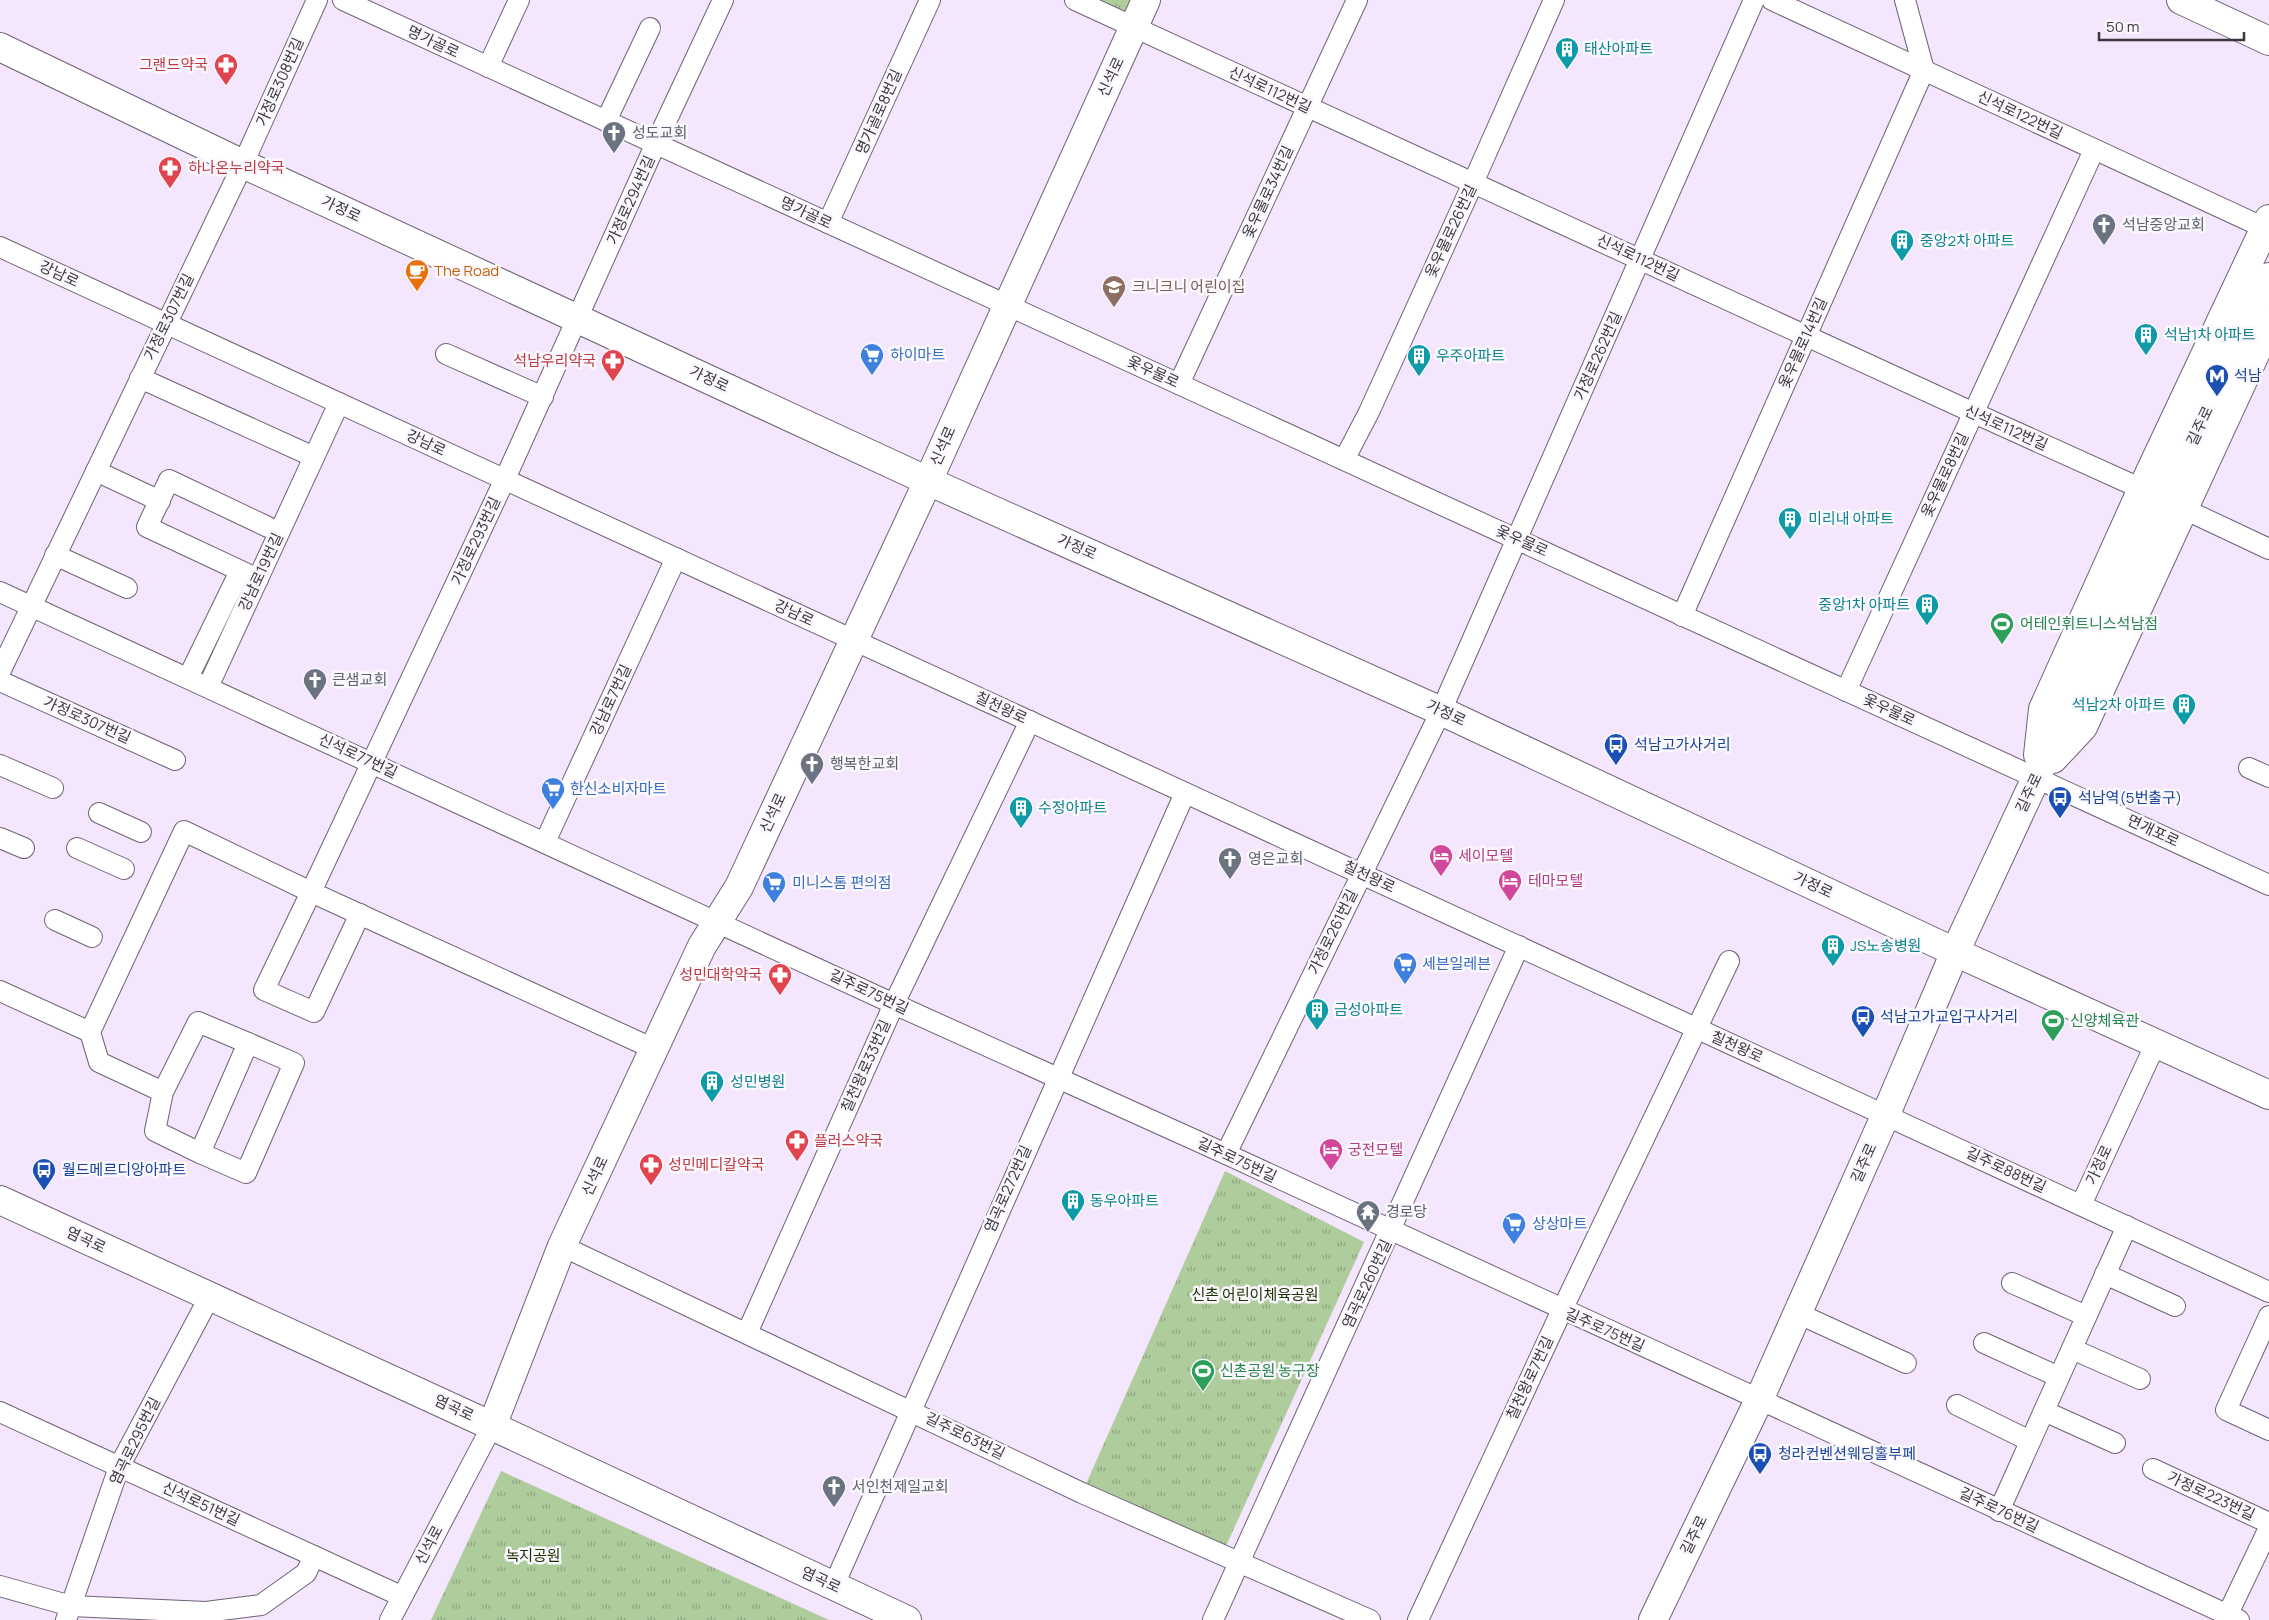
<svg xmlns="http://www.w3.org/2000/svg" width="2269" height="1620" font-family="Manrope,'Noto Sans KR',sans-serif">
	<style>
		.grass { fill: url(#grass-tufts) }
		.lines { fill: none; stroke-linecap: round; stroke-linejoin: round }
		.street-casing { stroke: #6e6275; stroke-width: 22 }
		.secondary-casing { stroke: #6e6275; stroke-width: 30 }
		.primary-casing { stroke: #6e6275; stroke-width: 30 }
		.street { stroke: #fff; stroke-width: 20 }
		.secondary { stroke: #fff; stroke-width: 28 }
		.primary { stroke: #fff; stroke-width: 28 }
		.labels { text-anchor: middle; stroke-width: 5; stroke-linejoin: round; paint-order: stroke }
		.street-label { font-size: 15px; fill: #3b363f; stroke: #fbf8fd }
		.culture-label { font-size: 15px; fill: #0d838f; stroke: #fbf8fd; text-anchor: start }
		.health-label { font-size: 15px; fill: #be3a42; stroke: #fbf8fd; text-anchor: end }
		.worship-label { font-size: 15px; fill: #5b616d; stroke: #fbf8fd; text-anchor: start }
		.food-label { font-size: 15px; fill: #c56008; stroke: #fbf8fd; text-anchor: start }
		.education-label { font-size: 15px; fill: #785e54; stroke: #fbf8fd; text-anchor: start }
		.shop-label { font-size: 15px; fill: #366cbe; stroke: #fbf8fd; text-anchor: start }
		.transit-label { font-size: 15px; fill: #164399; stroke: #fbf8fd; text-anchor: start }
		.leisure-label { font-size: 15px; fill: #27864d; stroke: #fbf8fd; text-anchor: start }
		.hotel-label { font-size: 15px; fill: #b23c85; stroke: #fbf8fd; text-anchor: start }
		.park-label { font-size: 15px; fill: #193301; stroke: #fbf8fd }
	</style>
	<defs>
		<pattern id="grass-tufts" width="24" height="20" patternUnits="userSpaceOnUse" patternTransform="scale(1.25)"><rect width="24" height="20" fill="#afcc9d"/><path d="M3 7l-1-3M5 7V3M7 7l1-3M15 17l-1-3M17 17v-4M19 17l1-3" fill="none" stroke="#90a681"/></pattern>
	</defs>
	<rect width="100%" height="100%" fill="#f4e6fd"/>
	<!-- grass -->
	<g class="grass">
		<polygon points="1075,0 1146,0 1134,27"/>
		<polygon points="1225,1171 1364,1242 1222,1555 1082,1493"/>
		<polygon points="501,1471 829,1620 431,1620"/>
	</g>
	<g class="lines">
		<!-- street casing -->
		<g class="street-casing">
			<g id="street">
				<polyline points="343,0 2269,885"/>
				<polyline points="1075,0 1974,413 2142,489"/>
				<polyline points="1772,0 2269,230"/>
				<polyline points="488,67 519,0"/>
				<polyline points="606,121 650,28"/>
				<polyline points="828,223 930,0"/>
				<polyline points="0,247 2269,1292"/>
				<polyline points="446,354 543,397"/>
				<polyline points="140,378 314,457"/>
				<polyline points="1179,384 1357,0"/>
				<polyline points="1344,460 1369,412 1473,183 1554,0"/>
				<polyline points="96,471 160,501"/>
				<polyline points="2184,509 2269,549"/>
				<polyline points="55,555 127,588"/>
				<polyline points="258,579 147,527 169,480 268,527"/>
				<polyline points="0,592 894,1004 1226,1154 2239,1620"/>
				<polyline points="1682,616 1924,70 1905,0"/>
				<polyline points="0,672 243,164 317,0"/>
				<polyline points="188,678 240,571"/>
				<polyline points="0,681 175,760"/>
				<polyline points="208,687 339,403"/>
				<polyline points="1846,691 2094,150"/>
				<polyline points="0,765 53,788"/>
				<polyline points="2249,768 2269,777"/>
				<polyline points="99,813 141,832"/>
				<polyline points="0,838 24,848"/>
				<polyline points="545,842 676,558"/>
				<polyline points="77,848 124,869"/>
				<polyline points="55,920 92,937"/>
				<polyline points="0,991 90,1032 184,831 311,892 264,990 314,1012 360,914"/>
				<polyline points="90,1032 99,1062 163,1092 155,1131 200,1153 248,1043 198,1022 163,1092"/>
				<polyline points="654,1049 311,892 505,479 656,143 723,0"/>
				<polyline points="200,1153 246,1173 294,1063 248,1043"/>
				<polyline points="1226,1154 1441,711 1754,0"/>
				<polyline points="2081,1205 2156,1043"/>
				<polyline points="562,1246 1082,1493 1370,1620"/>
				<polyline points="2105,1274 2175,1306"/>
				<polyline points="2012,1283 2086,1316"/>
				<polyline points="1797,1313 1906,1363"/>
				<polyline points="2269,1316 2226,1410 2269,1430"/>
				<polyline points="747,1333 894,1004 1030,721"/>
				<polyline points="1984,1343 2059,1377"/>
				<polyline points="2072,1349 2140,1379"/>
				<polyline points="1957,1405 2030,1441"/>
				<polyline points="2044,1411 2115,1443"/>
				<polyline points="0,1412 401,1596"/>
				<polyline points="2153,1469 2269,1523"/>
				<polyline points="1999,1511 2127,1226"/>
				<polyline points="834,1585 1185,793"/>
				<polyline points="0,1586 71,1606 206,1612 261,1605 306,1573 314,1556"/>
				<polyline points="66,1620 119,1467 210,1296"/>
				<polyline points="390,1620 492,1426"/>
				<polyline points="1213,1620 1519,946"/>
				<polyline points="1418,1620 1562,1310 1729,961"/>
				<polyline points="2225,1620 2269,1528"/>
			</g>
		</g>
		<!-- secondary casing -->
		<g class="secondary-casing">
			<g id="secondary">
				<polyline points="0,47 243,164 928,481 1441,711 1955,952 2269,1095"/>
				<polyline points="2038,755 2043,709 2142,489 2269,219"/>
				<polyline points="2053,759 2083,727 2269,324"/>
				<polyline points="0,1200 492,1426 907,1620"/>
				<polyline points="492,1426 562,1246 702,946 739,887 928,481 1146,0"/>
				<polyline points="1653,1620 1759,1400 1886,1114 1955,952 2269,277"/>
			</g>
		</g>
		<!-- primary casing -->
		<g class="primary-casing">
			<polyline id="primary" points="2181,0 2269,41"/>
		</g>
		<!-- street -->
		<use href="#street" class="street"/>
		<!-- secondary -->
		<use href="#secondary" class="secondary"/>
		<!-- primary -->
		<use href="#primary" class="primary"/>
	</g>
	<!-- icons -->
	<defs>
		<g id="building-pin" transform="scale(1.25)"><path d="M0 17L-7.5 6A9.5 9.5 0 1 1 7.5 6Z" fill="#0f9aa8" stroke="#fbf8fd"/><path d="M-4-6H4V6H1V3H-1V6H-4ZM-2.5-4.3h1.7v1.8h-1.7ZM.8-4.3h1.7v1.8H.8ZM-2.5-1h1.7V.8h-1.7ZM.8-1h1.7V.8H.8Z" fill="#fff"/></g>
		<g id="pharmacy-pin" transform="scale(1.25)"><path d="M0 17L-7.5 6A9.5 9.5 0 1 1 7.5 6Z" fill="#e0444e" stroke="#fbf8fd"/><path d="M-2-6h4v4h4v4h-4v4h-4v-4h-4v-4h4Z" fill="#fff"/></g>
		<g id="church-pin" transform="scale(1.25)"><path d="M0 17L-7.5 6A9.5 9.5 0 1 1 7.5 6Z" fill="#6b7280" stroke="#fbf8fd"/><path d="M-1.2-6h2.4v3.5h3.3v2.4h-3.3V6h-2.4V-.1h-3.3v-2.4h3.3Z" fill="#fff"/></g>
		<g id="cafe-pin" transform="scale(1.25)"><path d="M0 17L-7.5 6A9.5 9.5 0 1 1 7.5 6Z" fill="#e8710a" stroke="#fbf8fd"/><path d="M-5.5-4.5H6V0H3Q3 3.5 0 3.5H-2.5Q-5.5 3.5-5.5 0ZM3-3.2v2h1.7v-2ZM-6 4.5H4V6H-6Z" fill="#fff"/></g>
		<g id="school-pin" transform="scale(1.25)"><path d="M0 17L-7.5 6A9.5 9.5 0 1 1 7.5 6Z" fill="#8d6e63" stroke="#fbf8fd"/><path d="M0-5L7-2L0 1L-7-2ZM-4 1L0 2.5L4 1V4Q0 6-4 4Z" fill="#fff"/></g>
		<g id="supermarket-pin" transform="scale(1.25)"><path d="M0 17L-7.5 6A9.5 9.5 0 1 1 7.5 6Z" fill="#3f7fe0" stroke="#fbf8fd"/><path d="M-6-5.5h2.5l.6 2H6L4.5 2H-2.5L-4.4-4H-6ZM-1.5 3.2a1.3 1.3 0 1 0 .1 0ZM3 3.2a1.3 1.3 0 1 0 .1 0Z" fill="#fff"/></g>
		<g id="metro-pin" transform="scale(1.25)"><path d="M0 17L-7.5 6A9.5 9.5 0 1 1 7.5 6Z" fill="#1a4fb4" stroke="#fbf8fd"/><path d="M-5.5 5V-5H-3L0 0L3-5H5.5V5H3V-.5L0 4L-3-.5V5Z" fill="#fff"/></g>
		<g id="stadium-pin" transform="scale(1.25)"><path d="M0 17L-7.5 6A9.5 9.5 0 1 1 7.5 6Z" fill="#2e9e5b" stroke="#fbf8fd"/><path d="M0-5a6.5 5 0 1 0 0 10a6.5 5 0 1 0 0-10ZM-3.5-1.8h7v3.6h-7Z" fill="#fff"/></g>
		<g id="bus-pin" transform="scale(1.25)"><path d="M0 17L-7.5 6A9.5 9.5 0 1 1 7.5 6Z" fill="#1a4fb4" stroke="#fbf8fd"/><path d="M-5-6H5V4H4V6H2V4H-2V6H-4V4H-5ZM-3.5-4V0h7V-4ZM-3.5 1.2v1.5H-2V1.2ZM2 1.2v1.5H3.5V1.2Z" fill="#fff"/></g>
		<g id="hotel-pin" transform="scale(1.25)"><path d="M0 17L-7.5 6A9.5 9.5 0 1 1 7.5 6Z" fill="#d1479c" stroke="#fbf8fd"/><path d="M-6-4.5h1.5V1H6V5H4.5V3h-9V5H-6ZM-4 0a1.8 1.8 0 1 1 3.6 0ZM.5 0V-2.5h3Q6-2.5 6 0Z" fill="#fff"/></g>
		<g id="temple-pin" transform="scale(1.25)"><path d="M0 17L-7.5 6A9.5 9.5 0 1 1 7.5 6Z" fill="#6b7280" stroke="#fbf8fd"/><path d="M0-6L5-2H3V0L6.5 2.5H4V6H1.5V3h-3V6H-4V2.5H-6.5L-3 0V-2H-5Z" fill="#fff"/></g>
	</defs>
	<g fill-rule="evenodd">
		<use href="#building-pin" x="1567" y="49"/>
		<use href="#pharmacy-pin" x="226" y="65"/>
		<use href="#church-pin" x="614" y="133"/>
		<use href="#pharmacy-pin" x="170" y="168"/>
		<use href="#church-pin" x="2104" y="225"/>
		<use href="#building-pin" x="1902" y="241"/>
		<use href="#cafe-pin" x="417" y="271"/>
		<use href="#school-pin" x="1114" y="287"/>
		<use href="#building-pin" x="2146" y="335"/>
		<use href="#supermarket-pin" x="872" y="355"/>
		<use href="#building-pin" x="1419" y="356"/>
		<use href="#pharmacy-pin" x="613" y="361"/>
		<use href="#metro-pin" x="2217" y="376"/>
		<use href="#building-pin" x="1790" y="519"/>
		<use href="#building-pin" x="1927" y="605"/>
		<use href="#stadium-pin" x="2002" y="624"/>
		<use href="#church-pin" x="315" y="680"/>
		<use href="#building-pin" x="2184" y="705"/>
		<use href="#bus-pin" x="1616" y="745"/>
		<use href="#church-pin" x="812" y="764"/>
		<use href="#supermarket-pin" x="553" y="789"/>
		<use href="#bus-pin" x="2060" y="798"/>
		<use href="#building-pin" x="1021" y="808"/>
		<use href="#hotel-pin" x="1441" y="856"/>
		<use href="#church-pin" x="1230" y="859"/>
		<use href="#hotel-pin" x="1510" y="881"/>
		<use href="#supermarket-pin" x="774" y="883"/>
		<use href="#building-pin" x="1833" y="946"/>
		<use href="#supermarket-pin" x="1405" y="964"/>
		<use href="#pharmacy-pin" x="780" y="975"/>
		<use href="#building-pin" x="1317" y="1010"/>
		<use href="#bus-pin" x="1863" y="1017"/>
		<use href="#stadium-pin" x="2053" y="1021"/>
		<use href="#building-pin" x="712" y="1082"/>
		<use href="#pharmacy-pin" x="797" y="1141"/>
		<use href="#hotel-pin" x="1331" y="1150"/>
		<use href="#pharmacy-pin" x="651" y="1165"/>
		<use href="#bus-pin" x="44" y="1170"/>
		<use href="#building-pin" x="1073" y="1201"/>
		<use href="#temple-pin" x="1368" y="1212"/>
		<use href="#supermarket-pin" x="1514" y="1224"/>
		<use href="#stadium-pin" x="1203" y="1371"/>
		<use href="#bus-pin" x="1760" y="1454"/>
		<use href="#church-pin" x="834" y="1487"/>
	</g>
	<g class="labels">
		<!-- street labels -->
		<g class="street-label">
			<text transform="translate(433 42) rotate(25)" y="5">명가골로</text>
			<text transform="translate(1111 77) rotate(-65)" y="5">신석로</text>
			<text transform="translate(280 82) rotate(-66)" y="5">가정로308번길</text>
			<text transform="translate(1270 90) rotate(25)" y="5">신석로112번길</text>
			<text transform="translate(879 112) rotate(-66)" y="5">명가골로8번길</text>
			<text transform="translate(2020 115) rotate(25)" y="5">신석로122번길</text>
			<text transform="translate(1268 192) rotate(-65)" y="5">옻우물로34번길</text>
			<text transform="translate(631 200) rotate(-66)" y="5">가정로294번길</text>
			<text transform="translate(341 209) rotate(25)" y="5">가정로</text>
			<text transform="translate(806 213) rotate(25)" y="5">명가골로</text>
			<text transform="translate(1451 231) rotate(-65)" y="5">옻우물로26번길</text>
			<text transform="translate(1638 258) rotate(25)" y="5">신석로112번길</text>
			<text transform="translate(59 274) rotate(25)" y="5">강남로</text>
			<text transform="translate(169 317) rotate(-64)" y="5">가정로307번길</text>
			<text transform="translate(1803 343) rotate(-66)" y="5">옻우물로14번길</text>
			<text transform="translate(1598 356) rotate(-66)" y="5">가정로262번길</text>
			<text transform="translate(1153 372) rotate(25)" y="5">옻우물로</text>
			<text transform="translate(709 379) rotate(25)" y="5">가정로</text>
			<text transform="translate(2200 426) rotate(-65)" y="5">길주로</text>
			<text transform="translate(2006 428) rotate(24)" y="5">신석로112번길</text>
			<text transform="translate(426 443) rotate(25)" y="5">강남로</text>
			<text transform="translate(943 446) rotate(-66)" y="5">신석로</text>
			<text transform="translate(1945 475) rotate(-65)" y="5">옻우물로8번길</text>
			<text transform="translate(476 541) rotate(-65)" y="5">가정로293번길</text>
			<text transform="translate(1522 541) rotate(24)" y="5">옻우물로</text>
			<text transform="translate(1077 547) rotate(24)" y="5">가정로</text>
			<text transform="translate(261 572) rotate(-65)" y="5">강남로19번길</text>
			<text transform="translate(794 613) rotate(25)" y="5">강남로</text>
			<text transform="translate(611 700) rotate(-65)" y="5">강남로7번길</text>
			<text transform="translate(1001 708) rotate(25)" y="5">칠천왕로</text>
			<text transform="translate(1889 710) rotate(25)" y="5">옻우물로</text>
			<text transform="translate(1446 713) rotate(25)" y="5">가정로</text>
			<text transform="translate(87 720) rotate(24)" y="5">가정로307번길</text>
			<text transform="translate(358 756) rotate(25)" y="5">신석로77번길</text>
			<text transform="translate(2029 793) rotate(-65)" y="5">길주로</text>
			<text transform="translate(773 813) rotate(-65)" y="5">신석로</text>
			<text transform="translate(2153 831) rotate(25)" y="5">면개포로</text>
			<text transform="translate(1369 877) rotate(25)" y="5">칠천왕로</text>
			<text transform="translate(1813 885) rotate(25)" y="5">가정로</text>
			<text transform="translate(1333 932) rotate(-64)" y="5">가정로261번길</text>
			<text transform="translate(869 992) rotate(25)" y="5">길주로75번길</text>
			<text transform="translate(1737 1047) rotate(24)" y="5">칠천왕로</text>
			<text transform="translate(866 1066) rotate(-66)" y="5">칠천왕로33번길</text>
			<text transform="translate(1237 1160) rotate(25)" y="5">길주로75번길</text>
			<text transform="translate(1864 1163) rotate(-66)" y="5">길주로</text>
			<text transform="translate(2099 1165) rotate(-65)" y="5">가정로</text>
			<text transform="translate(2006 1170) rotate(25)" y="5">길주로88번길</text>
			<text transform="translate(595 1176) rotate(-65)" y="5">신석로</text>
			<text transform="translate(1008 1189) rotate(-66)" y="5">염곡로272번길</text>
			<text transform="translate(86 1240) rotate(25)" y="5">염곡로</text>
			<text transform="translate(1367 1284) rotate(-65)" y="5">염곡로260번길</text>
			<text transform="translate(1605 1330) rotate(24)" y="5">길주로75번길</text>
			<text transform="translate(1530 1378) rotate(-65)" y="5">칠천왕로7번길</text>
			<text transform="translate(454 1408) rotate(25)" y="5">염곡로</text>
			<text transform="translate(965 1436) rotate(26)" y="5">길주로63번길</text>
			<text transform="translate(135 1441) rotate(-64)" y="5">염곡로295번길</text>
			<text transform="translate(2211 1496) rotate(25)" y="5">가정로223번길</text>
			<text transform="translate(201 1504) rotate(25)" y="5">신석로51번길</text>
			<text transform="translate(1999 1510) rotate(25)" y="5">길주로76번길</text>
			<text transform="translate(1694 1535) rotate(-64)" y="5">길주로</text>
			<text transform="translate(429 1545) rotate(-62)" y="5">신석로</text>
			<text transform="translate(821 1580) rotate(25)" y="5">염곡로</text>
		</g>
		<!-- culture labels -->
		<g class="culture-label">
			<text x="1584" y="54">태산아파트</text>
			<text x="1920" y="246">중앙2차 아파트</text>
			<text x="2164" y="340">석남1차 아파트</text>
			<text x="1436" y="361">우주아파트</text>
			<text x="1808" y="524">미리내 아파트</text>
			<text x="1910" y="610" text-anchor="end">중앙1차 아파트</text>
			<text x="2166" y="710" text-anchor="end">석남2차 아파트</text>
			<text x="1038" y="813">수정아파트</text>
			<text x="1850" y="951">JS노송병원</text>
			<text x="1334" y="1015">금성아파트</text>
			<text x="730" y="1087">성민병원</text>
			<text x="1090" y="1206">동우아파트</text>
		</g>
		<!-- health labels -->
		<g class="health-label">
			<text x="208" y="70">그랜드약국</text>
			<text x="188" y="173" text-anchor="start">하나온누리약국</text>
			<text x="596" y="366">석남우리약국</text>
			<text x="762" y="980">성민대학약국</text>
			<text x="814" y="1146" text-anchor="start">플러스약국</text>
			<text x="668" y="1170" text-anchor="start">성민메디칼약국</text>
		</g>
		<!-- worship labels -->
		<g class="worship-label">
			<text x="632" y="138">성도교회</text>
			<text x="2122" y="230">석남중앙교회</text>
			<text x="332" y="685">큰샘교회</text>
			<text x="830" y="769">행복한교회</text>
			<text x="1248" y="864">영은교회</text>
			<text x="1386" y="1217">경로당</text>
			<text x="852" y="1492">서인천제일교회</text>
		</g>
		<!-- food labels -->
		<g class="food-label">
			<text x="434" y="276">The Road</text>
		</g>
		<!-- education labels -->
		<g class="education-label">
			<text x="1132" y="292">크니크니 어린이집</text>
		</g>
		<!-- shop labels -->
		<g class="shop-label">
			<text x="890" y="360">하이마트</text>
			<text x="570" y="794">한신소비자마트</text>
			<text x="792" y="888">미니스톰 편의점</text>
			<text x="1422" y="969">세븐일레븐</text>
			<text x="1532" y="1229">상상마트</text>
		</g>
		<!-- transit labels -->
		<g class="transit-label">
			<text x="2234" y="381">석남</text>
			<text x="1634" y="750">석남고가사거리</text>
			<text x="2078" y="803">석남역(5번출구)</text>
			<text x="1880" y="1022">석남고가교입구사거리</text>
			<text x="62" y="1175">월드메르디앙아파트</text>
			<text x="1778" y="1459">청라컨벤션웨딩홀부페</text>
		</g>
		<!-- leisure labels -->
		<g class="leisure-label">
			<text x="2020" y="629">어테인휘트니스석남점</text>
			<text x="2070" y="1026">신양체육관</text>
			<text x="1220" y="1376">신촌공원 농구장</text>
		</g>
		<!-- hotel labels -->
		<g class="hotel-label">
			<text x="1458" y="861">세이모텔</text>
			<text x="1528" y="886">테마모텔</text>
			<text x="1348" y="1155">궁전모텔</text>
		</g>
		<!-- park labels -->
		<g class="park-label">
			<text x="1255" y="1300">신촌 어린이체육공원</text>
			<text x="533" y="1561">녹지공원</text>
		</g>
	</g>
	<!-- scale -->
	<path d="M2099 32v8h145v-8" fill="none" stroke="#3b363f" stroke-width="2.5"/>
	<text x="2106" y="32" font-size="15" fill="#3b363f" stroke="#fbf8fd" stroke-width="4" paint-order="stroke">50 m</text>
</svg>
